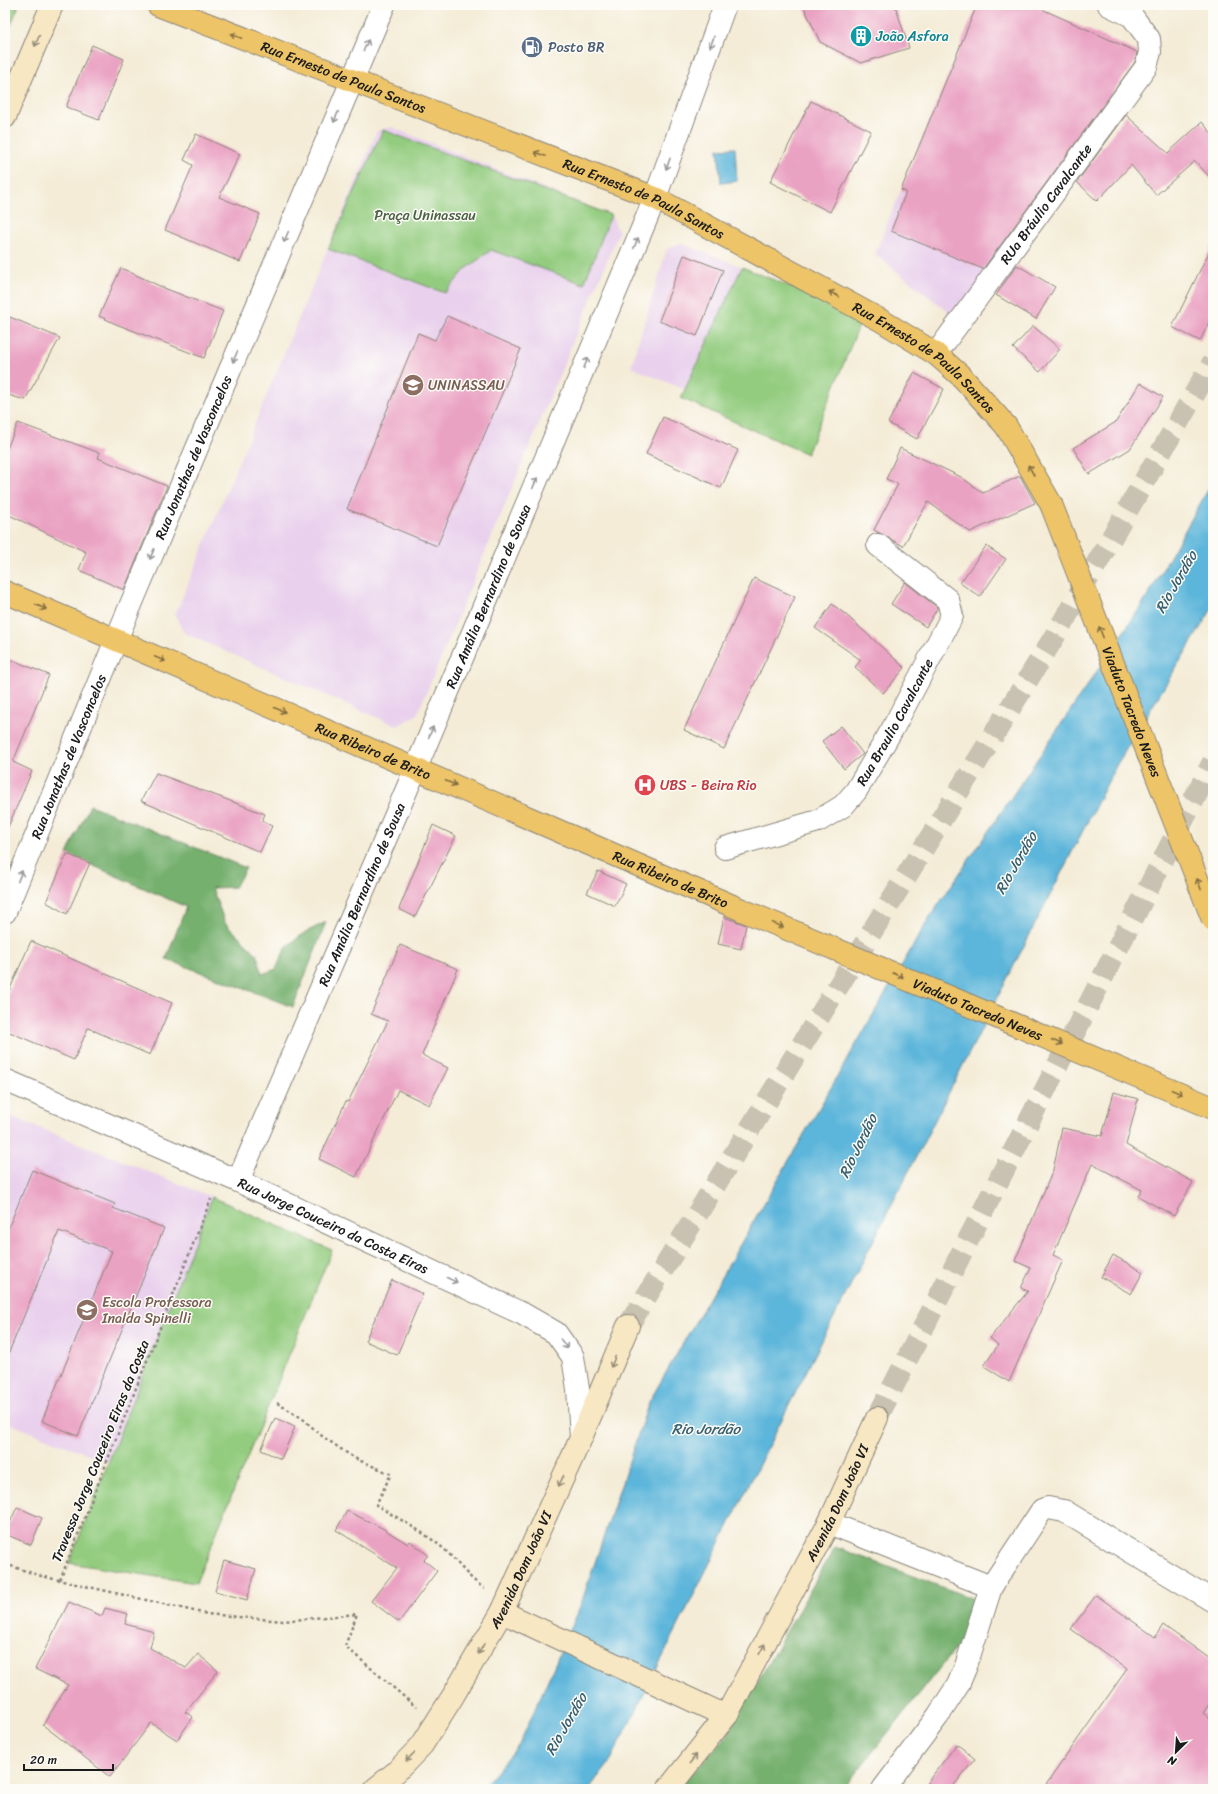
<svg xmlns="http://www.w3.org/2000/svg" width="1218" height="1794" font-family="Sriracha,sans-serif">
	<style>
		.built { fill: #e9d1ed }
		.green { fill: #93cc7f; stroke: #58744e }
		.forest { fill: #76b06e; stroke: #496645 }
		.water { fill: #5cb5da; stroke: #3c687b }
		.building { fill: #eaa2c3 }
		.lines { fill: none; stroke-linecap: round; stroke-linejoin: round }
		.secondary-tunnel { stroke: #c9c2b2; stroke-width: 22; stroke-dasharray: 22 11; stroke-linecap: butt }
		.street-casing { stroke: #88847a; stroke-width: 24 }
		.secondary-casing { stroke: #88847a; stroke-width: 24 }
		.primary-casing { stroke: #88847a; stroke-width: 24 }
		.path { stroke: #88847a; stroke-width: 2.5; stroke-dasharray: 3 3; stroke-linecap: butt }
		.street { stroke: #fff; stroke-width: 22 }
		.secondary { stroke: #f8e7c3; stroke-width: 22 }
		.primary { stroke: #eec469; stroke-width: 22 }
		.primary-bridge-casing { stroke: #88847a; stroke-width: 24; stroke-linecap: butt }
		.primary-bridge { stroke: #eec469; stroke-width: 22 }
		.oneway { stroke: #857042 }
		.oneway2 { stroke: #958c78 }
		.oneway3 { stroke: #999 }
		.labels { text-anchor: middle; stroke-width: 3; stroke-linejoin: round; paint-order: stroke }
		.culture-label { font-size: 14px; fill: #0d838f; stroke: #fdfcf7; text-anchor: start }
		.service-label { font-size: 14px; fill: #4e5e75; stroke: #fdfcf7; text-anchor: start }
		.street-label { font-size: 14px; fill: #1c1c1c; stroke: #fdfcf7 }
		.park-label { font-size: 14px; fill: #4c6244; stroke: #fdfcf7 }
		.education-label { font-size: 14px; fill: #785e54; stroke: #fdfcf7; text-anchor: start }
		.health-label { font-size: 14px; fill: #be3a42; stroke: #fdfcf7; text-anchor: start }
		.water-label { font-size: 15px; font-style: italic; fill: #396171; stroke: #fdfcf7 }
	</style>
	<rect width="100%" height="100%" fill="#fdfcf7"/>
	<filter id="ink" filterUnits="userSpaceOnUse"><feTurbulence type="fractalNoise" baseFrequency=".025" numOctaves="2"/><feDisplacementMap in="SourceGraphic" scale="8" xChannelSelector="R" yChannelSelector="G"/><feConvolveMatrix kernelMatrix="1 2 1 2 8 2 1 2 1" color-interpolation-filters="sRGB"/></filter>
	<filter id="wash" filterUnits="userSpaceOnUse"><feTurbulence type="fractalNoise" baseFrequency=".012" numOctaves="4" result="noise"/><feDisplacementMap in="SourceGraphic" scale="16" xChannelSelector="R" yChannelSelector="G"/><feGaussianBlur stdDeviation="0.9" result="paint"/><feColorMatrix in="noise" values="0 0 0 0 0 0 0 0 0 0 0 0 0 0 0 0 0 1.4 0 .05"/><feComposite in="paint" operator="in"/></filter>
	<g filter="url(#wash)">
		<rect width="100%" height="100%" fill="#f4ecd7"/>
		<!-- built -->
		<g class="built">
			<polygon points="391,127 611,215 619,232 417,715 397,726 184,633 175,615 377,131"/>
			<polygon points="901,190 1021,237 961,322 875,254"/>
			<polygon points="680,243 742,267 690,392 631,367 667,249"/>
			<polygon points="5,1114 212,1197 109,1462 5,1422"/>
		</g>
		<!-- green -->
		<g class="green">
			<polygon points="5,5 19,5 5,39"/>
			<polygon points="383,130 611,215 584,284 491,250 466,269 445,293 328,249"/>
			<polygon points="742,267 863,316 807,454 681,398"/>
			<polygon points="212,1197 332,1250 196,1583 69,1563"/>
		</g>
		<!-- forest -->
		<g class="forest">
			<polygon points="90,805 246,868 235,887 212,888 225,923 257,954 262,974 276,969 286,947 304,933 326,922 293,1007 166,959 186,907 67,854"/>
			<polygon points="835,1547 990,1605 843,1789 677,1789 724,1740"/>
		</g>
		<!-- water -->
		<g class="water">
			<polygon points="735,148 737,181 721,183 718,149"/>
			<polygon points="1213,481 1213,607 1116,766 780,1423 611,1760 589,1789 481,1789 519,1745 579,1610 649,1402 928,920 1146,599"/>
		</g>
		<g id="blocks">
			<!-- building -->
			<g class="building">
				<polygon points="803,5 895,5 909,48 861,63 820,42"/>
				<polygon points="977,5 1033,5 1137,52 1135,62 983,269 891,231 906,192 901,190"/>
				<polygon points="92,45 124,59 99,120 66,107"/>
				<polygon points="811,101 871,131 830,212 770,182"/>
				<polygon points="1126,115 1168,153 1202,122 1213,135 1213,181 1195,161 1156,195 1131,165 1097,201 1077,182"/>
				<polygon points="196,134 240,154 219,197 260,214 240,262 165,230 193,165 184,160"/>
				<polygon points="1213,244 1213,314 1200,341 1172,327"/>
				<polygon points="684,255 723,270 697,336 659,321"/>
				<polygon points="1017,265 1055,287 1036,319 996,295"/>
				<polygon points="121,268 164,288 223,311 204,358 116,324 99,316"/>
				<polygon points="5,315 60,338 25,400 5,394"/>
				<polygon points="447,316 521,349 437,546 347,509 418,333 435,340"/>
				<polygon points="1033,326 1060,349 1040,372 1013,348"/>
				<polygon points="914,373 944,389 917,439 888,423"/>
				<polygon points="1140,383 1163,397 1130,449 1089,474 1073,448 1116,422"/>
				<polygon points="663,417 738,450 721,488 646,454"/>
				<polygon points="18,423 100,453 98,458 167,486 124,590 79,570 86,552 5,513 5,453"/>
				<polygon points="900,448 961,477 983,493 1020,476 1035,503 970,532 928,502 903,546 874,530 898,484 886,479"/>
				<polygon points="986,546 1006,559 980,597 960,583"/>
				<polygon points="754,578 795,597 724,749 684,730"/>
				<polygon points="905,582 937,607 937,609 926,627 891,604"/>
				<polygon points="832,604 845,614 905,668 883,693 855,667 861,660 815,628"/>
				<polygon points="5,657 49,675 13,762 32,771 5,834"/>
				<polygon points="841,726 863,754 844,769 822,741"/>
				<polygon points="156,773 265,814 262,821 272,826 260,852 141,801"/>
				<polygon points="433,825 456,836 415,917 399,909"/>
				<polygon points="67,854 90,863 67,914 46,902"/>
				<polygon points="598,871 626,884 615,906 587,893"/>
				<polygon points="724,917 746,925 741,949 718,944"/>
				<polygon points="31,941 172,1003 150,1055 88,1028 74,1060 5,1030 5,1000"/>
				<polygon points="400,945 458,969 422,1055 448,1068 429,1105 398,1090 356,1177 319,1159 346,1101 348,1102 388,1021 371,1014"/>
				<polygon points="1114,1092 1138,1099 1126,1145 1193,1182 1174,1216 1138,1196 1142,1190 1092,1164 1053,1255 1063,1260 1009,1382 984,1366 998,1345 990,1338 1028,1291 1021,1288 1031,1268 1015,1261 1053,1170 1062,1128 1102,1136"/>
				<polygon points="32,1170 115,1204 113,1208 164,1228 78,1436 42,1421 112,1251 59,1231 5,1362 5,1236"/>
				<polygon points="1113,1255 1143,1272 1131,1294 1101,1277"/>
				<polygon points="392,1280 423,1294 397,1355 365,1341"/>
				<polygon points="275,1418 295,1427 281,1459 261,1450"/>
				<polygon points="17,1507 42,1518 31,1545 5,1534"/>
				<polygon points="347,1511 382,1528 408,1544 410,1541 428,1555 424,1560 437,1571 399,1622 371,1601 397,1568 336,1530"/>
				<polygon points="224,1560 256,1569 247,1600 215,1591"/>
				<polygon points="1096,1595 1155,1637 1163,1625 1213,1661 1213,1700 1204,1713 1213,1720 1213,1789 1043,1789 1127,1669 1071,1629"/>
				<polygon points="69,1602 102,1616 105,1608 128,1614 125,1624 154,1632 150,1648 186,1668 198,1654 218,1671 185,1712 193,1717 177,1740 151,1723 110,1777 43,1725 68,1685 35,1669"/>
				<polygon points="957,1744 975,1759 951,1789 922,1789"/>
			</g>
		</g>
	</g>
	<g filter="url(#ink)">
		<use href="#blocks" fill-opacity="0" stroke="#88847a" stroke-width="1"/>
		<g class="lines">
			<!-- secondary-tunnel -->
			<g class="secondary-tunnel">
				<polyline points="628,1326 1056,634 1213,362"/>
				<polyline points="877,1418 1213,762"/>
			</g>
			<!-- street casing -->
			<g class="street-casing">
				<g id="street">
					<path id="s1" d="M 936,354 L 1146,67 L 1150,52 L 1149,39 L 1132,16 L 1109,5"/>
					<path id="s2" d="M 725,848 L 818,821 L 843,806 L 856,791 L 893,728 L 952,616 L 948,600 L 878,545"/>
					<path id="s3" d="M 5,912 L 116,640 L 384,5"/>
					<path id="s4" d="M 5,1080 L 238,1181 L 523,1314 L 556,1333 L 573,1357 L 578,1389 L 581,1438"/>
					<path id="s5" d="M 238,1181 L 416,768 L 655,198 L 725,5"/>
					<polyline points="829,1523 991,1587"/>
					<polyline points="883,1789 938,1716 958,1685 966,1666 991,1587 1042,1510 1048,1508 1064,1511 1213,1601"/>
				</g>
			</g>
			<!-- secondary casing -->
			<g class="secondary-casing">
				<g id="secondary">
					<polyline points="5,117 52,5"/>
					<polyline points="502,1612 726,1716"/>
					<path id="s6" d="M 375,1789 L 396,1772 L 422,1745 L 453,1696 L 502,1612 L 581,1438 L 628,1326"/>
					<path id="s7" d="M 668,1789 L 726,1716 L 829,1523 L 877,1418"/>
				</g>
			</g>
			<!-- primary casing -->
			<g class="primary-casing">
				<g id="primary">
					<path id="s8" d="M 158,5 L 655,198 L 882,321 L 936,354 L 961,376 L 1006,426 L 1051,504"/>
					<path id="s9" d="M 5,592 L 742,910"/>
				</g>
			</g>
			<!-- path -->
			<g class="path">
				<path d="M 277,1403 L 302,1418 L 322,1436 L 354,1458 L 391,1474 L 376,1505 C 399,1519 424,1532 444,1549 C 458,1562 467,1577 484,1588"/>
				<polyline points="5,1564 41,1576 207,1614 283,1621 357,1614 345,1646 416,1707"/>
				<polyline points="60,1580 211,1199"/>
				<polyline points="5,1784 13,1789"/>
			</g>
			<!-- street -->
			<use href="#street" class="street"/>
			<!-- secondary -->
			<use href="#secondary" class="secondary"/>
			<!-- primary -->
			<use href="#primary" class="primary"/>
			<!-- primary-bridge casing -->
			<g class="primary-bridge-casing">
				<g id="primary-bridge">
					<path id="s10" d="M 1051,504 L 1213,920"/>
					<path id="s11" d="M 742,910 L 1213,1108"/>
				</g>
			</g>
			<!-- primary-bridge -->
			<use href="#primary-bridge" class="primary-bridge"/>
		</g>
		<!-- one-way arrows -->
		<defs><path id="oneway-shaft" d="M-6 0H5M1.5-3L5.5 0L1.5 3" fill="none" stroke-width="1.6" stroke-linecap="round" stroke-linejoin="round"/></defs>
		<g class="oneway">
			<use href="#oneway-shaft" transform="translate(236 36) rotate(-158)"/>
			<use href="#oneway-shaft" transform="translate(540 154) rotate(-159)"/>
			<use href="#oneway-shaft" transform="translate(834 294) rotate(-152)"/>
			<use href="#oneway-shaft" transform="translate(1031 470) rotate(-119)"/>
			<use href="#oneway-shaft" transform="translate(41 607) rotate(24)"/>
			<use href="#oneway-shaft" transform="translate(1101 632) rotate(-111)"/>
			<use href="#oneway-shaft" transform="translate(160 659) rotate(23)"/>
			<use href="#oneway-shaft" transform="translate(280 710) rotate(23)"/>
			<use href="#oneway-shaft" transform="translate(451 783) rotate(23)"/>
			<use href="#oneway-shaft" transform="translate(1199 884) rotate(-111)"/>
			<use href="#oneway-shaft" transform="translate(778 925) rotate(23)"/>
			<use href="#oneway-shaft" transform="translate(898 975) rotate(23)"/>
			<use href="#oneway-shaft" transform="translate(1057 1042) rotate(23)"/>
			<use href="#oneway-shaft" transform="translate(1177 1092) rotate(23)"/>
		</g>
		<g class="oneway2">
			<use href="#oneway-shaft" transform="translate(37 41) rotate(113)"/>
			<use href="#oneway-shaft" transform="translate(613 1362) rotate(112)"/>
			<use href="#oneway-shaft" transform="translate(561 1481) rotate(115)"/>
			<use href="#oneway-shaft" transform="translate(481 1649) rotate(120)"/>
			<use href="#oneway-shaft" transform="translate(762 1649) rotate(-62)"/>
			<use href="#oneway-shaft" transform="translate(410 1757) rotate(134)"/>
			<use href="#oneway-shaft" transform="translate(693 1759) rotate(-52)"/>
		</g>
		<g class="oneway3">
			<use href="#oneway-shaft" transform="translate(712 42) rotate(110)"/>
			<use href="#oneway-shaft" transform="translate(366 45) rotate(-66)"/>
			<use href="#oneway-shaft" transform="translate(336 117) rotate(113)"/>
			<use href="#oneway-shaft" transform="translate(668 164) rotate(110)"/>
			<use href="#oneway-shaft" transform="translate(286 237) rotate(113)"/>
			<use href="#oneway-shaft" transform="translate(636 243) rotate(-67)"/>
			<use href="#oneway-shaft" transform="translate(235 357) rotate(113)"/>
			<use href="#oneway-shaft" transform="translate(586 363) rotate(-67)"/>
			<use href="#oneway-shaft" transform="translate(535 483) rotate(-67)"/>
			<use href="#oneway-shaft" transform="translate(152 554) rotate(113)"/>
			<use href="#oneway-shaft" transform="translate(431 732) rotate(-67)"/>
			<use href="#oneway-shaft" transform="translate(20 876) rotate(-68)"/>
			<use href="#oneway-shaft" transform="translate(452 1280) rotate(25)"/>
			<use href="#oneway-shaft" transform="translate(564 1344) rotate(54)"/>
		</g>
	</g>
	<!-- icons -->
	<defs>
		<g id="building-disc" transform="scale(1.15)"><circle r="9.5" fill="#0f9aa8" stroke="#fdfcf7"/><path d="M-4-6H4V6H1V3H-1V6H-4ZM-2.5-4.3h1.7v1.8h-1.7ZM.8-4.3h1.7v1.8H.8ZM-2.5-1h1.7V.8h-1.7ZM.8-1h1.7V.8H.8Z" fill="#fff"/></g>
		<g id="fuel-disc" transform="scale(1.15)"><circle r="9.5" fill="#5c6f8a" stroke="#fdfcf7"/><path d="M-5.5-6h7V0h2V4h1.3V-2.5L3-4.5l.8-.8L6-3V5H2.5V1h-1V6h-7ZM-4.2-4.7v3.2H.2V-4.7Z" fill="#fff"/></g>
		<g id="university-disc" transform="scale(1.15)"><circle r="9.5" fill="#8d6e63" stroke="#fdfcf7"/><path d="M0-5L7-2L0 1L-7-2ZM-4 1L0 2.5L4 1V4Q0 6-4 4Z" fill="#fff"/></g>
		<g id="hospital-disc" transform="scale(1.15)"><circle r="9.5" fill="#e0444e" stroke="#fdfcf7"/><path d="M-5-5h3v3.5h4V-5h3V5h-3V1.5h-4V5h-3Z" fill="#fff"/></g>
		<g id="school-disc" transform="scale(1.15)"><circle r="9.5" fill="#8d6e63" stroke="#fdfcf7"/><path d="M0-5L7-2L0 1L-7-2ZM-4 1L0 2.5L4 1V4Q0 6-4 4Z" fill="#fff"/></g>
	</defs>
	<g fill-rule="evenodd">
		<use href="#building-disc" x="861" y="36"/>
		<use href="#fuel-disc" x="532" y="47"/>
		<use href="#university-disc" x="413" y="385"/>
		<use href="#hospital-disc" x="645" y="785"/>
		<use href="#school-disc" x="87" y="1310"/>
	</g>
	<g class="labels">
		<!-- culture labels -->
		<g class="culture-label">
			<text x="876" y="41">João Asfora</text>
		</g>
		<!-- service labels -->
		<g class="service-label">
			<text x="548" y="52">Posto BR</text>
		</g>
		<!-- street labels -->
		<g class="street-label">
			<text dy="5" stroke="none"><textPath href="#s8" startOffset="199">Rua Ernesto de Paula Santos</textPath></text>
			<text dy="5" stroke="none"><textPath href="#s8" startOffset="523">Rua Ernesto de Paula Santos</textPath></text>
			<text dy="5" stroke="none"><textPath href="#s1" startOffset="186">RUa Bráulio Cavalcante</textPath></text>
			<text dy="5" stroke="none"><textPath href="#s8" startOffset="847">Rua Ernesto de Paula Santos</textPath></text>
			<text dy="5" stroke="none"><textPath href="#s3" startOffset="492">Rua Jonathas de Vasconcelos</textPath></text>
			<text dy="5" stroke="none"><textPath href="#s5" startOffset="636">Rua Amália Bernardino de Sousa</textPath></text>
			<text dy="5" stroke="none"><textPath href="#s10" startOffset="223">Viaduto Tacredo Neves</textPath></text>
			<text dy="5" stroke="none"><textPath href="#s2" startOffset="225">Rua Braulio Cavalcante</textPath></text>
			<text dy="5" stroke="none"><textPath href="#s9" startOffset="401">Rua Ribeiro de Brito</textPath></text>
			<text dy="5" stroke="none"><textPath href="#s3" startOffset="168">Rua Jonathas de Vasconcelos</textPath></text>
			<text dy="5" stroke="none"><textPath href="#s9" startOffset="725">Rua Ribeiro de Brito</textPath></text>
			<text dy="5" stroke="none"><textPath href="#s5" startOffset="312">Rua Amália Bernardino de Sousa</textPath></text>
			<text dy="5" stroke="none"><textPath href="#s11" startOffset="256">Viaduto Tacredo Neves</textPath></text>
			<text dy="5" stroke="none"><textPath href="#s4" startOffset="359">Rua Jorge Couceiro da Costa Eiras</textPath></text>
			<text transform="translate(100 1451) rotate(-68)" y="5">Travessa Jorge Couceiro Eiras da Costa</text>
			<text dy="5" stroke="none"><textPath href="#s7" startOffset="334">Avenida Dom João VI</textPath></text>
			<text dy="5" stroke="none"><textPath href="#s6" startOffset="266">Avenida Dom João VI</textPath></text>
		</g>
		<!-- park labels -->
		<g class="park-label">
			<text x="425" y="220">Praça Uninassau</text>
		</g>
		<!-- education labels -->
		<g class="education-label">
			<text x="428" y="390">UNINASSAU</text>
			<text x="102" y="1307">Escola Professora<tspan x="102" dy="16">Inalda Spinelli</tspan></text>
		</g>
		<!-- health labels -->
		<g class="health-label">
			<text x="660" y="790">UBS - Beira Rio</text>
		</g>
		<!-- water labels -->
		<g class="water-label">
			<text transform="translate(1176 582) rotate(-60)" y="5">Rio Jordão</text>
			<text transform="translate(1016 863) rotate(-60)" y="5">Rio Jordão</text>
			<text transform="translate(858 1146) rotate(-64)" y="5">Rio Jordão</text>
			<text x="706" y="1434">Rio Jordão</text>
			<text transform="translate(566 1724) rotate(-60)" y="5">Rio Jordão</text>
		</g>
	</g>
	<!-- margin -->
	<rect width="1218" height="1794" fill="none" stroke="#fdfcf7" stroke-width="20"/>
	<!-- north arrow -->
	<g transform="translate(1176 1752) rotate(205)" stroke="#fdfcf7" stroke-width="3" paint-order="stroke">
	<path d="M0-3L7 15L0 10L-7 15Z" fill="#1c1c1c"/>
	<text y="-6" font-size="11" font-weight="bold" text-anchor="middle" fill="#1c1c1c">N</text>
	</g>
	<!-- scale -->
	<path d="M24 1764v6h89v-6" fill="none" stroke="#1c1c1c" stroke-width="2"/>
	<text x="30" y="1764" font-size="12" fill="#1c1c1c" stroke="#fdfcf7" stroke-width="3" paint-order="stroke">20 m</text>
</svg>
